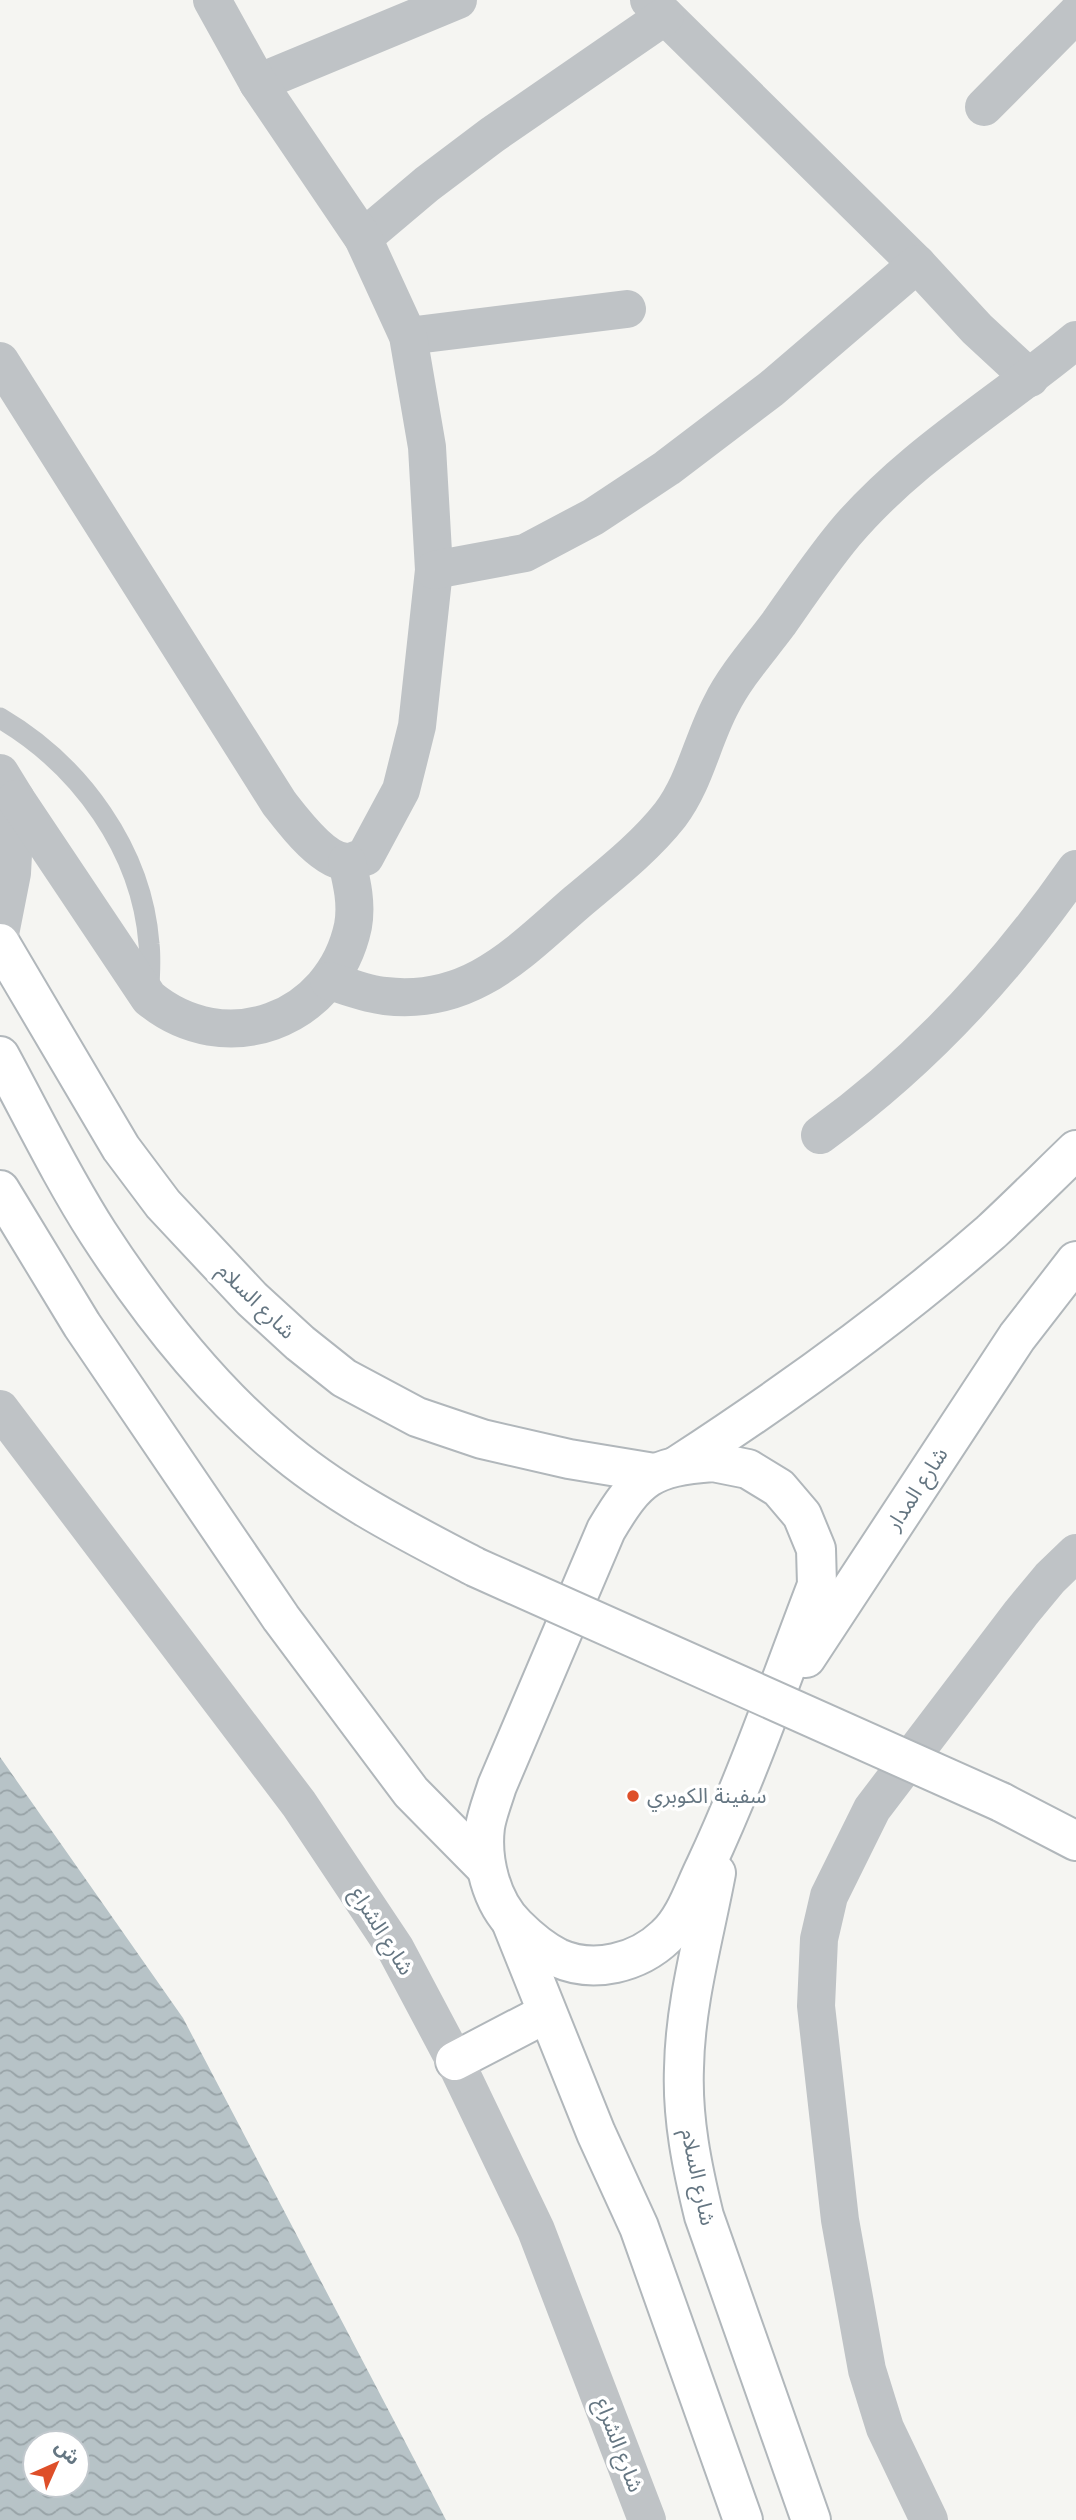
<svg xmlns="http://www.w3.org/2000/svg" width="1076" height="2520" font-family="Jost,'Noto Sans Arabic',sans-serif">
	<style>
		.water { fill: url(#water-waves); fill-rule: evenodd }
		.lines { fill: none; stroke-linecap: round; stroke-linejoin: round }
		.secondary-casing { stroke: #b1b7bb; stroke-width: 42 }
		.lane { stroke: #bfc3c6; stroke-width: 21 }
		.street { stroke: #bfc3c6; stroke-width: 38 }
		.secondary { stroke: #fff; stroke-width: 38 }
		.secondary-bridge-casing { stroke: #b1b7bb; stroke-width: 42; stroke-linecap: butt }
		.secondary-bridge { stroke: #fff; stroke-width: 38 }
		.poi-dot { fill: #de4f29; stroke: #fff; stroke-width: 2.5 }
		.labels { text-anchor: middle; stroke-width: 7; stroke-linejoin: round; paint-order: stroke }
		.street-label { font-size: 21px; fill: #657682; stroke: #fff }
		.poi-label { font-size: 21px; fill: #657682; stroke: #fff; text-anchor: start }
	</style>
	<defs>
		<pattern id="water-waves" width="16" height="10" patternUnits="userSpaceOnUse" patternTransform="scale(1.75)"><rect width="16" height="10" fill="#b7c3c7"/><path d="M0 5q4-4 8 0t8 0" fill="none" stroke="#98a3a7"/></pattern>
	</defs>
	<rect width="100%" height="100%" fill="#f5f5f2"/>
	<!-- water -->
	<path class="water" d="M 0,1757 L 183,2018 L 446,2520 L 0,2520 ZM 35,2443 L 77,2443 L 77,2485 L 35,2485 Z"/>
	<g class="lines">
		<!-- secondary casing -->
		<g class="secondary-casing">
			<g id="secondary">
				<polyline points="0,943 121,1148 163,1204 252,1299 300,1343 344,1378 417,1417 482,1439 569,1459 654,1473"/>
				<path d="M 0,1056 C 32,1115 62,1177 98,1233 C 148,1310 206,1385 276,1444 C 335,1495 406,1531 475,1567"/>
				<polyline points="0,1190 82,1325 281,1618 411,1792 485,1867"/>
				<path d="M 713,1462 L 748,1469 L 779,1488 L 802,1515 L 816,1549 L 817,1585 C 781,1679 748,1775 705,1867 C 694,1889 685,1919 666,1936 C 638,1963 594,1974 558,1958 C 542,1950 528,1938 516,1926 C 491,1902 481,1860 485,1827 C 487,1814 493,1799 497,1786 L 606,1530 C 638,1476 651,1467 713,1462 Z"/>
				<path d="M 678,1465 C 787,1394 893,1318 991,1232 C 1020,1205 1048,1177 1076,1150"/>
				<polyline points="806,1658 1017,1337 1076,1261"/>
				<polyline points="1001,1802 1076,1841"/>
				<path d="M 716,1873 C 704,1937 685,2003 684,2068 C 682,2118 692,2167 704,2216 L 811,2520"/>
				<polyline points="512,1924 596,2133 639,2227 743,2520"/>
				<polyline points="455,2061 547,2013"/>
			</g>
		</g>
		<!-- lane -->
		<path class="lane" d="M 0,718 C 80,765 142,850 149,944 C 151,960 149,977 149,993"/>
		<!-- street -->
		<g class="street">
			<polyline points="649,0 917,264"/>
			<polyline points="258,83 458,0"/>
			<polyline points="984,107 1076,14"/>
			<polyline points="363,238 427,184 492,135 665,16"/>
			<polyline points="408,336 627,309"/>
			<path d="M 0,361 L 279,803 C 293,821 324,863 349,862 C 354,861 360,858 365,857 L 401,790 L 417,726 L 434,570 L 427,447 L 408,336 L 363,238 L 258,83 L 212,0"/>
			<polyline points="434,570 525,553 593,517 667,468 771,389 917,264 977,329 1030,378"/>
			<polyline points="0,773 16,799 12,873 0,934"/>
			<path d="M 16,799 L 149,998 C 225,1061 333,1021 353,926 C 357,904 352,883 347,862"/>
			<path d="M 329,981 C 347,986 366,994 385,996 C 471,1006 519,952 577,902 C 609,875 644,848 670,815 C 695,782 702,741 721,705 C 736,675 759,650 779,623 C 800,593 821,562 845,533 C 910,456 999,404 1076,340"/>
			<path d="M 820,1135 C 921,1062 1005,971 1076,869"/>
			<polyline points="0,1409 299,1804 395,1948 455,2061 536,2230 647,2520"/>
			<polyline points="929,2520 885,2428 867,2370 840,2220 816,2006 819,1939 829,1896 872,1809 1021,1613 1050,1578 1076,1553"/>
		</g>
		<!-- secondary -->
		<use href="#secondary" class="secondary"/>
		<!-- secondary-bridge casing -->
		<g class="secondary-bridge-casing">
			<polyline id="secondary-bridge" points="475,1567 1001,1802"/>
		</g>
		<!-- secondary-bridge -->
		<use href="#secondary-bridge" class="secondary-bridge"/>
	</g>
	<!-- markers -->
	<circle class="poi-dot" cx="633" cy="1796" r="7"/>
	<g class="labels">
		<!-- street labels -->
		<g class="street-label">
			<text transform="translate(256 1301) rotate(44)" y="7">شارع السلام</text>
			<text transform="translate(917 1489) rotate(-57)" y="7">شارع المدار</text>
			<text transform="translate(382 1931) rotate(58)" y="7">شارع الشراع</text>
			<text transform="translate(698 2177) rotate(78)" y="7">شارع السلام</text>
			<text transform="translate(619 2445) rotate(69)" y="7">شارع الشراع</text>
		</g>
		<!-- poi labels -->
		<g class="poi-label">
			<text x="647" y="1803">سفينة الكوبري</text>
		</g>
	</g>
	<!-- north arrow -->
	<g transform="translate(56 2464) rotate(45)"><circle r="33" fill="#ffffff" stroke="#c1c8cd" stroke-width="2"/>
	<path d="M0-5L12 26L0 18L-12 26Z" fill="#de4f29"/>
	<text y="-10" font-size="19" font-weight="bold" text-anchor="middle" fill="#657682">ش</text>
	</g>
</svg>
